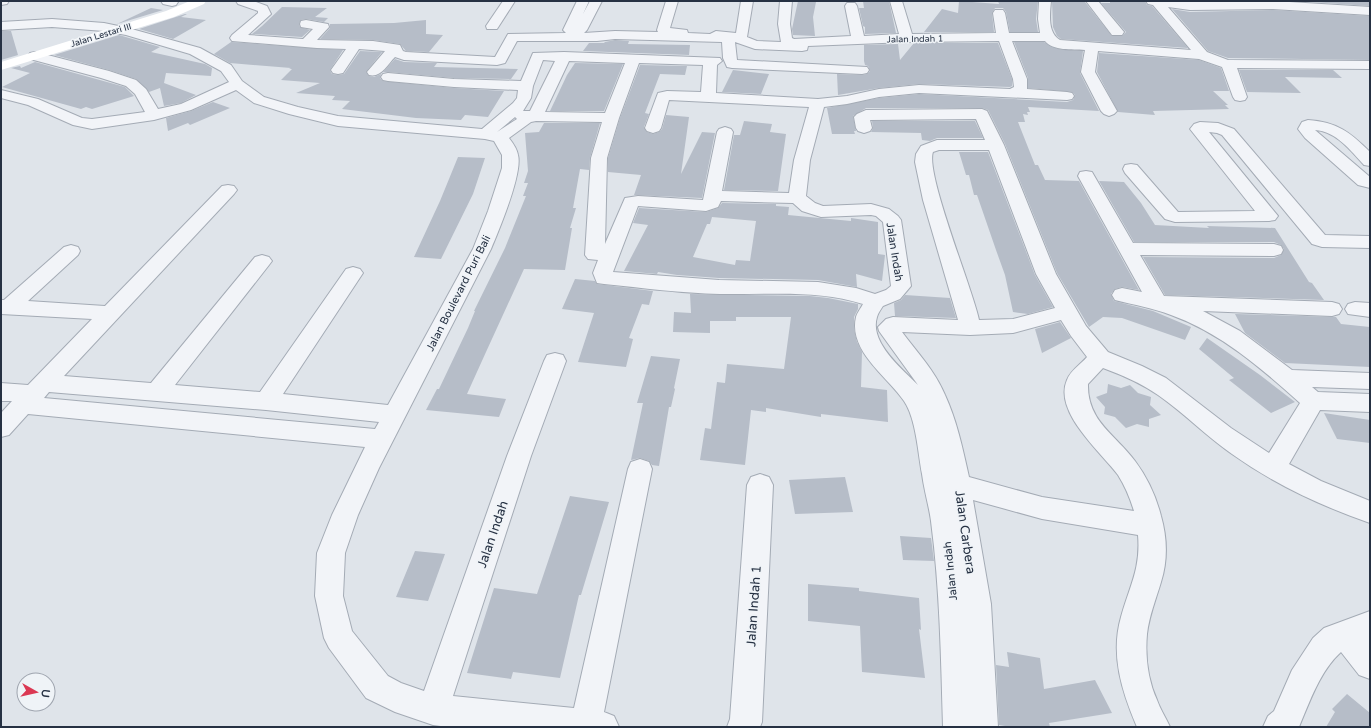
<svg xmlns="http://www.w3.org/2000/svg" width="1371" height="728" font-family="'Varela Round',sans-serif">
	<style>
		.building { fill: #b6bdc8; fill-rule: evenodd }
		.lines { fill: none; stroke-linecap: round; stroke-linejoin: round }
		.street-casing { stroke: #a4abb5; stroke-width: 2 }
		.street { fill: #f2f4f8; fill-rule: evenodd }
		.secondary { fill: #fff; fill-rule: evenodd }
		.labels { text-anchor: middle; stroke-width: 3; stroke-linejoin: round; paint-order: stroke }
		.far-street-label { font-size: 9px; fill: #263143; stroke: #eff3f7 }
		.street-label { font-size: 11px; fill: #263143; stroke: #eff3f7 }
		.near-street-label { font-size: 13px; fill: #263143; stroke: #eff3f7 }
	</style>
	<rect width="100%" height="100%" fill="#dfe4ea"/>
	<!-- building -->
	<g class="building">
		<polygon points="798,1 816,2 813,17 815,36 793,35 792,29"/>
		<polygon points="863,1 889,1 896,33 865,34 865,27 863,26 859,8 864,8"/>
		<polygon points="959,1 999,4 998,1 1038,1 1036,19 1038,32 1010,32 1006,12 1003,8 995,8 992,13 994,32 924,32 942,9 958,13"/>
		<polygon points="1052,1 1085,2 1112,36 1122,36 1126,32 1101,3 1110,3 1110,1 1145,1 1147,5 1152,6 1188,48 1061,39 1057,36 1053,27"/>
		<polygon points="1297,1 1370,1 1370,6"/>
		<polygon points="282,7 327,8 315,17 328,18 324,22 306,19 301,20 299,24 300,27 310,30 302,37 252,34 262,26"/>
		<polygon points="151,8 163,10 117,24"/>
		<polygon points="1172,9 1190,12 1273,10 1370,16 1370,60 1228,58 1208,51"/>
		<polygon points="185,14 187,14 181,17 206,20 173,39 139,29"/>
		<polygon points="426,20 426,34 443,35 429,52 406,51 400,44 373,40 320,39 330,28 330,24 394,23"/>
		<polygon points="1,31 11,31 18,55 1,60"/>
		<polygon points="119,35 160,47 151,52 205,64 212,68 211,76 166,73 164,83 196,95 181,103 164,106 160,88 149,92 136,79 109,70 54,55"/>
		<polygon points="615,40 629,41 628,44 690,45 689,55 583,51 589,43 604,43 605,42"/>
		<polygon points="231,42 343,50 330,70 332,74 338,75 344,74 360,51 382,52 366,72 369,76 374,77 381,74 380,78 383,81 454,88 504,91 488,117 465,115 461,120 416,118 342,109 350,101 332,100 335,96 296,93 320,83 281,80 292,69 289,69 291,68 230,63 214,54"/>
		<polygon points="1014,42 1044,42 1058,49 1083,51 1080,73 1099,111 1028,107 1030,112 1027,112 1028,115 1023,114 1025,122 1018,122 1035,165 1038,165 1045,180 1079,181 1139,290 1122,287 1115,289 1111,294 1114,301 1153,311 1191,327 1185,340 1122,318 1103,317 1089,327 1057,273 1005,144 988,110 982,108 866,108 853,116 856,131 854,131 855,134 832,134 827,108 879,98 919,94 1067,102 1073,100 1075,95 1072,92 1028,88 1028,78"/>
		<polygon points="914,43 998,43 1012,79 1012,86 1010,87 919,84 879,88 838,95 837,74 862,75 867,74 870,71 868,66 865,65 864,61 864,45 898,44 900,60"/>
		<polygon points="1099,53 1199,60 1221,68 1229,91 1213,91 1228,105 1225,105 1229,109 1153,111 1155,115 1118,112 1097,72"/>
		<polygon points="395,59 404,62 437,63 434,67 518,69 511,79 454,78 388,72 383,72"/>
		<polygon points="35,62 125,87 134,96 92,109 86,107 81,109 2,87 30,73 11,68 20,66 21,68"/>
		<polygon points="575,63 623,64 604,111 550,111 567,75"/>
		<polygon points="640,65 687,66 685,75 660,74 645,113 649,114 644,127 647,132 653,134 659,132 662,129 666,115 689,117 681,174 702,132 715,133 702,198 634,195 641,175 608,172 608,158 620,118"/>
		<polygon points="733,70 769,74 761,94 722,92"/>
		<polygon points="1239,70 1333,70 1342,78 1285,77 1301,93 1247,92"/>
		<polygon points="213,102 230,108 190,125 188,123 168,131 166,118 191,111"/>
		<polygon points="744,121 772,124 770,132 786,134 778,191 724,190 734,135 740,135"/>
		<polygon points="872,121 975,121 983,138 937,138 930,141 922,140 921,133 871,132 873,128"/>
		<polygon points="544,123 600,123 590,158 589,170 580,169 573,208 576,208 570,228 572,228 565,270 524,269 486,352 467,394 506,399 499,417 426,410 437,389 439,389 468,328 475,311 474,311 505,248 526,196 523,196 528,183 524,183 528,171 525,133 539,132"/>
		<polygon points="959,152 988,152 1035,275 1053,307 1028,314 1013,312 1005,275 996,250 977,195 974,195 969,175 966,175"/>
		<polygon points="458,157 485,158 473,194 441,259 414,257 440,201"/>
		<polygon points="1099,181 1124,182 1141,203 1155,225 1209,228 1207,226 1275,228 1309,282 1312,283 1324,300 1165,295 1143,257 1274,258 1281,255 1284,249 1281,245 1274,242 1134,242"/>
		<path d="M 722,203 L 776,204 L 776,206 L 789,207 L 788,215 L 851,221 L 851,218 L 878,222 L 878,254 L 885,255 L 882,281 L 856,274 L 857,287 L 818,280 L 719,278 L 677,275 L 658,272 L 657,274 L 624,271 L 648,225 L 633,223 L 639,208 L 706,212 L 718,208 ZM 712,217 L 756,221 L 750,261 L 736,260 L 735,265 L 693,257 L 707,224 L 710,224 Z"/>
		<polygon points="575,279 595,281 597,284 653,291 649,305 642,304 629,338 633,339 626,367 578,362 594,313 562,309"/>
		<polygon points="690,294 810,296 828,298 858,304 858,309 854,317 854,329 857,342 862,352 861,387 887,390 888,422 821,414 821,417 766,408 766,412 751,410 745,465 700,460 705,428 711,429 717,382 725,383 727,364 784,369 791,317 736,317 736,321 710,321 710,333 673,332 674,312 691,313"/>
		<polygon points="905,295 950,298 956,318 895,316 894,303 901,300"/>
		<polygon points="1235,314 1336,317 1341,324 1370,327 1370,367 1285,363 1245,333"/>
		<polygon points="1060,322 1071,338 1042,353 1035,329"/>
		<polygon points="1207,338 1260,375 1295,402 1271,413 1229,380 1234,378 1199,349"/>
		<polygon points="651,356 680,359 674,388 675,389 671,407 669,407 659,466 652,465 649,461 640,458 631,460 643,403 637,403"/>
		<polygon points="1108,384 1121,388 1130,385 1138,393 1151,397 1150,405 1161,415 1149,419 1149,427 1137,424 1126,428 1115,417 1104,414 1105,407 1096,397 1107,393"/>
		<polygon points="1324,413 1370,420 1370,443 1337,439"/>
		<polygon points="845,477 853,512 795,514 789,480"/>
		<polygon points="570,496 609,502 581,595 579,595 560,678 513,672 511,679 467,673 494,588 537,594"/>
		<polygon points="900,536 931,538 934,561 903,560"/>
		<polygon points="415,551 445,554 428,601 396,597"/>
		<polygon points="808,584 859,588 859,591 919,598 921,630 919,629 925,678 862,672 860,626 808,621"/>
		<polygon points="1007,652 1040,658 1044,689 1095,680 1112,713 1049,723 1050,727 1011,727 999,725 996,665 1009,667"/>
		<polygon points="1347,694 1370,713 1370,727 1326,727 1335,712 1332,709"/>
	</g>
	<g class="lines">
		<!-- street casing -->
		<g class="street-casing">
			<g id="street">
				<polygon points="1,1 9,1 7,4 1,5"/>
				<polygon points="161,1 177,1 178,2 176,5 172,6 163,4"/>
				<path d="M 236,1 L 253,1 L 267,6 L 271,14 L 248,35 L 303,39 L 313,29 L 301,27 L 300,24 L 301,21 L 306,20 L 328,24 L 329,27 L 317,40 L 373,41 L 400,45 L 403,51 L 406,52 L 495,57 L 508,34 L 566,33 L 563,30 L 577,1 L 589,1 L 583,14 L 590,1 L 602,1 L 587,30 L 584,33 L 615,31 L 658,32 L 657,30 L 666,1 L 678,1 L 670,28 L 687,30 L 688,33 L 710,34 L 716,31 L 736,33 L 741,1 L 753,1 L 747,37 L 757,41 L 781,42 L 778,24 L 780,1 L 792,1 L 790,24 L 792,38 L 794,39 L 851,36 L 845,6 L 847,3 L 855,3 L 857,6 L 864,36 L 899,34 L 890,1 L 902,1 L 912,34 L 996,33 L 993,13 L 995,10 L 1003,10 L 1005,13 L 1009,33 L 1040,33 L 1038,19 L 1039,1 L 1051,1 C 1050,13 1047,33 1060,40 L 1191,50 L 1153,5 L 1148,4 L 1146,1 L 1273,1 L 1370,7 L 1370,15 L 1273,9 L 1190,10 L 1168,7 L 1207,52 L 1228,60 L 1370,61 L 1370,69 L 1237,68 L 1247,97 L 1245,100 L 1240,101 L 1235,100 L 1233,97 L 1222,67 L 1199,59 L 1098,51 L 1095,72 L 1117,111 L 1114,114 L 1109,116 L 1104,114 L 1101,111 L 1081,72 L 1085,50 C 1072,49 1053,51 1045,41 L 1012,41 L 1027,79 L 1027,89 L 1067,92 L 1072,93 L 1074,96 L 1072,99 L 1067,100 L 919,93 L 879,97 L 847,104 L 824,107 L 810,160 L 806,196 L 815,203 L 823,206 L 871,204 L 889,209 L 898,216 L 901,220 L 911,286 L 900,299 L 883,306 C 881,309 878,313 877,317 C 869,342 902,369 918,385 L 879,331 L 878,327 L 886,319 L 893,317 L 958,320 L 923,200 L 915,162 L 916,154 L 921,146 L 937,140 L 985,140 L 976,119 L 870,120 L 872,128 L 870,131 L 864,133 L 858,131 L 856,128 L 854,117 L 857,114 L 866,110 L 982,109 L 987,111 L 1004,145 L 1056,274 L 1086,326 L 1108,352 L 1142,366 L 1166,378 L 1231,428 L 1269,453 L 1300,403 C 1261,368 1221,333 1171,315 C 1153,308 1134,305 1115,300 L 1112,295 L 1115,290 L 1122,288 L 1142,292 L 1078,176 L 1080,172 L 1086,171 L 1092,172 L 1133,243 L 1274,244 L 1281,246 L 1283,250 L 1281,254 L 1274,256 L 1140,255 L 1164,296 L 1332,302 L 1339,304 L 1342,309 L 1339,314 L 1332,316 L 1203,311 L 1240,331 L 1292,370 L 1370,373 L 1370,389 L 1312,387 L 1318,392 L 1370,394 L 1370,412 L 1320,410 L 1289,464 L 1321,481 L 1370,501 L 1370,523 C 1321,506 1274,484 1232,454 C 1206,436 1184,413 1158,395 C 1141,383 1122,375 1103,368 L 1088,384 C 1087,421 1115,434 1135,461 C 1147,477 1156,496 1161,516 C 1167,537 1168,560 1161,582 C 1156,599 1149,616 1147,634 C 1145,656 1148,680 1157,700 C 1160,709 1166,718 1170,727 L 1137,727 C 1122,692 1110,655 1121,617 C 1129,587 1141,569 1138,535 L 1042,519 L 973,500 L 991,604 L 998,727 L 943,727 C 941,658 940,590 931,521 C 929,506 924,490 922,474 C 918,453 916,418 904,401 C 888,377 848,351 856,317 C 857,313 861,308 863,304 C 817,289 768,295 720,294 C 681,293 643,288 604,284 L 597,283 L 593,273 L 598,260 L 588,259 L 585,255 L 591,158 L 602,122 L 536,121 L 531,122 L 509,138 C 513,143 517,149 518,155 C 523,173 499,230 491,249 L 379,468 L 358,515 L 345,553 L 343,596 L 352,631 L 388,676 L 401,683 L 424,691 L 507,456 L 544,361 L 547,355 L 555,353 L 563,355 L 566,361 L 531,456 L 453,696 L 574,708 L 628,469 L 631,462 L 640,459 L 649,462 L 652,469 L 604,712 L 614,716 L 619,727 L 448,727 L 433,725 L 395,712 L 366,698 L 329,648 L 324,638 L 315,596 L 317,553 L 332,515 L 365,447 L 28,414 L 9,435 L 1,437 L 1,413 L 12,401 L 1,401 L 1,383 L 28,385 L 92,319 L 1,314 L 1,300 L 4,300 L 64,247 L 71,245 L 78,247 L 80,251 L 78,255 L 28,301 L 105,306 L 222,186 L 228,185 L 234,186 L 237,190 L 234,194 L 64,376 L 151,383 L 255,257 L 262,255 L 269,257 L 272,261 L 269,265 L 175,385 L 260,392 L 346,269 L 353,267 L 360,269 L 363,273 L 283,394 L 388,405 L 473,249 L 488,211 L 502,168 L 502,155 L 494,141 L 485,139 L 338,126 L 289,114 L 254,103 L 236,90 L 191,110 L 154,120 L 92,129 L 73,125 L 28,105 L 1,98 L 1,90 L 38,99 L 82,118 L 92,119 L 145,112 L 135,94 L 126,86 L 101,78 L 30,59 L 28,56 L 30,53 L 35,52 L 40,53 L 109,71 L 136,80 L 146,89 L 158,109 L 181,104 L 229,82 L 221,71 L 190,54 L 126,35 L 104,31 L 52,27 L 1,30 L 1,22 L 52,19 L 104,23 L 128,28 L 200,48 L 231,65 L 242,81 L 264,97 L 298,107 L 338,116 L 482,129 L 513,103 L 517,98 L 518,90 L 454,87 L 388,81 L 383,80 L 381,77 L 383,74 L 388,73 L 454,79 L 521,81 L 533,53 L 564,52 L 720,58 L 722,61 L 717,65 L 716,93 L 818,99 L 847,96 L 879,89 L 919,85 L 1010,89 L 1014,87 L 1013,79 L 999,41 L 907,42 L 808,46 L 807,50 L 802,51 L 755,49 L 735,42 L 737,60 L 867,67 L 869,70 L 867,73 L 862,74 L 732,68 L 727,67 L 723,58 L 722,42 L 615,39 L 597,41 L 517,41 L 505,63 L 497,65 L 404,60 L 395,57 C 387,65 381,78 369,75 L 367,72 L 385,51 L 359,49 L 343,73 L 338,74 L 333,73 L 331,70 L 346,49 L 317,48 L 232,41 L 230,38 L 232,35 L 258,13 L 258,11 L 238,4 ZM 543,60 L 555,61 L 530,111 L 523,111 L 531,98 L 533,86 ZM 569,61 L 625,63 L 605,113 L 545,112 ZM 639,63 L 703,65 L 701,92 L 667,91 L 658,93 L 645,128 L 647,131 L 653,133 L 659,131 L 661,128 L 669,100 L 809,107 L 794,160 L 789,193 L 722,191 L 733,132 L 731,129 L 725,127 L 719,129 L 717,132 L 703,200 L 638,196 L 625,198 L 605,244 L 607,158 L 619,118 ZM 515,117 L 517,119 L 497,132 ZM 939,150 L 989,150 L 1036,274 L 1055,308 L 1013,319 L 979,320 C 973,290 925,173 933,152 ZM 721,201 L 793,203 L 802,211 L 821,217 L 871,215 L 876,216 L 883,222 L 891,286 L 886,290 L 875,294 L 856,288 L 818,282 L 719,280 L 613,272 L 638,206 L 706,211 L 718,207 ZM 1061,320 L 1071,336 L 1087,357 C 1081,364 1070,371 1067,380 C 1053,412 1101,452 1118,475 C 1125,486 1130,498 1134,511 L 1042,497 L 969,477 C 963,450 957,421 945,395 C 935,371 917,352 902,332 L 970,335 L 1013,333 ZM 49,392 L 266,410 L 379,422 L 375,429 L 44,398 Z"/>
				<polygon points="503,1 515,1 497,29 487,29 486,26"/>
				<polygon points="1086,1 1098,1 1124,32 1122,35 1112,35"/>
				<path d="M 1308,120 C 1337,122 1350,132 1370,152 L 1370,166 L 1364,165 C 1351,151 1336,131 1315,130 L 1370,177 L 1370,188 L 1358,185 L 1305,138 L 1298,129 L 1302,122 Z"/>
				<polygon points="1200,122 1218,123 1234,129 1325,235 1370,236 1370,248 1322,247 1312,244 1222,135 1217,133 1209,132 1278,216 1275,220 1269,221 1175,222 1165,219 1125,173 1123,169 1125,165 1131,164 1137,165 1178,212 1255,211 1190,129 1194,124"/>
				<polygon points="1355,302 1370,303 1370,317 1348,314 1345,309 1348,304"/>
				<polygon points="760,474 769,477 773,485 762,722 760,727 727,727 730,719 747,485 751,477"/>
				<path d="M 1370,611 L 1370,639 L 1369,639 L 1370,641 L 1370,679 L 1359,675 L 1341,652 C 1320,671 1310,701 1299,727 L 1263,727 L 1268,716 L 1274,711 L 1292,670 L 1313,638 L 1324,628 Z"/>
			</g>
		</g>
		<!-- street -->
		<use href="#street" class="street"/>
		<!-- secondary -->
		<polygon class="secondary" points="190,1 206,1 204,4 174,17 1,70 1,62 166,11"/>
	</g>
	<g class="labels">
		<!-- far-street labels -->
		<g class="far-street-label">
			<text transform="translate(101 35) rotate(-17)" y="3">Jalan Lestari III</text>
			<text transform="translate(915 39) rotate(-1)" y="3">Jalan Indah 1</text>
		</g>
		<!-- street labels -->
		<g class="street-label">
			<text transform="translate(895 252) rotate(81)" y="4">Jalan Indah</text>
			<text transform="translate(458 293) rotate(-63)" y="4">Jalan Boulevard Puri Bali</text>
			<text transform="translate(950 571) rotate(-96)" y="4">Jalan Indah</text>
		</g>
		<!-- near-street labels -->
		<g class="near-street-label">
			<text transform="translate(966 532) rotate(82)" y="5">Jalan Carbera</text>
			<text transform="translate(492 534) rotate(-71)" y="5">Jalan Indah</text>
			<text transform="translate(753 606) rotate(-86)" y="5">Jalan Indah 1</text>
		</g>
	</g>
	<!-- border -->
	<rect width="1371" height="728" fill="none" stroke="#263143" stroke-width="4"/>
	<!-- north arrow -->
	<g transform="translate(36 692) rotate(98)"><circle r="19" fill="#eff3f7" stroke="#9fa5af"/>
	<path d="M0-3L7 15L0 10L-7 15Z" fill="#db3853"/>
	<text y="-6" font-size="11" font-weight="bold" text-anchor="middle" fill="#263143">U</text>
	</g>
</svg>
